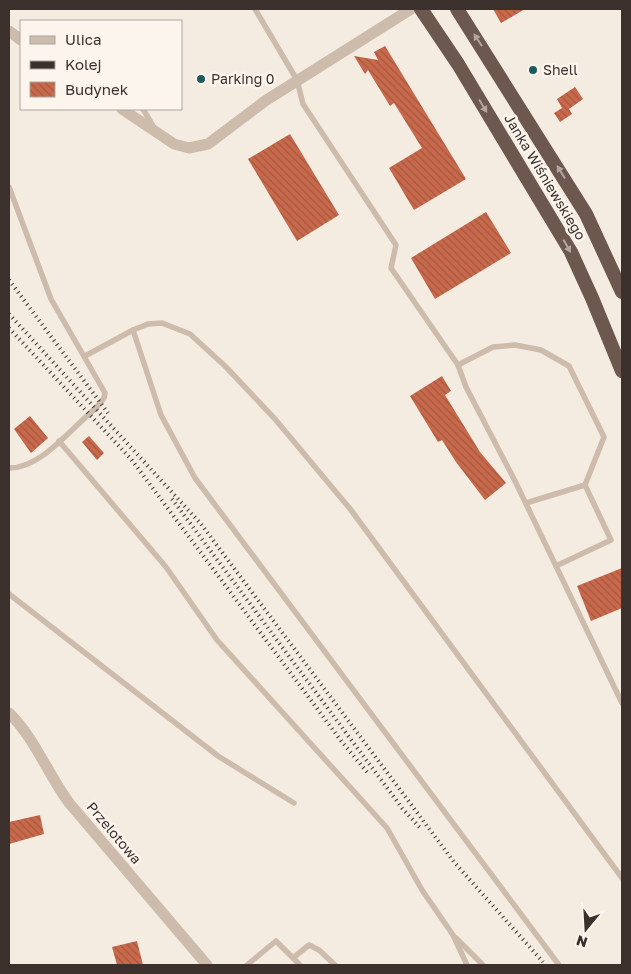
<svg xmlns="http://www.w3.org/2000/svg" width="631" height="974" font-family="'Golos Text',sans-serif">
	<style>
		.building { fill: url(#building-back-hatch) }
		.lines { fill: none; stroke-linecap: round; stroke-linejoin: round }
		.service { stroke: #cdbbac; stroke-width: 5.5 }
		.minor { stroke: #cdbbac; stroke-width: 11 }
		.trunk { stroke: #6c584f; stroke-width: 14 }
		.rail { stroke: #3b302b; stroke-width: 4; stroke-dasharray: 1 4; stroke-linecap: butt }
		.oneway { fill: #b4a69e }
		.poi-dot { fill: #1f5a5e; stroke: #fbf5ee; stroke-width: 2 }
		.labels { text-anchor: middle; stroke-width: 5; stroke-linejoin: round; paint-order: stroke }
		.poi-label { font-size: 14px; fill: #3b302b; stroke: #fbf5ee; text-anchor: start }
		.street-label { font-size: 14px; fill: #3b302b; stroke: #fbf5ee }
	</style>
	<defs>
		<pattern id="building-back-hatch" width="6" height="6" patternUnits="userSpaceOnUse" patternTransform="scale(1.25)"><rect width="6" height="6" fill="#c8694b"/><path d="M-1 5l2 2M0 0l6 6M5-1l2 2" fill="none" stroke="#a4573f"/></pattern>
	</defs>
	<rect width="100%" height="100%" fill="#f4ebe1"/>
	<!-- building -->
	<g class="building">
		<polygon points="493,9 525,9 501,23"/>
		<polygon points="385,46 466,179 414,210 389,168 422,148 394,103 390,106 368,70 365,74 354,56 378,60 374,52"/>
		<polygon points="575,87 583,99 569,109 572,114 560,122 554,113 562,108 557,99"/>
		<polygon points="290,134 339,215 297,241 248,159"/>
		<polygon points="486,212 511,253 435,299 411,258"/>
		<polygon points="442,376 451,391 445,395 480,452 506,483 485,500 456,462 442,440 438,442 410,396"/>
		<polygon points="30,416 48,438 31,453 14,429"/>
		<polygon points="89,436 104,453 97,460 82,442"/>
		<polygon points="622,568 622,608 591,621 577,586"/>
		<polygon points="40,815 44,834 9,844 9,822"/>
		<polygon points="137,941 143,965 117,965 112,947"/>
	</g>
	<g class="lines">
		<!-- service -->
		<g class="service">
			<polyline points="255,9 297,80 303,104 396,245 391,268 458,365 466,387 515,481 622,703"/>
			<polyline points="143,109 153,126"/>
			<path d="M 9,187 L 51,299 L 105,393 L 104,398 L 96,408 C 71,428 42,468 9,468"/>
			<polyline points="133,330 148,324 162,323 190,334 225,366 275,419 351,510 622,878"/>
			<polyline points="85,356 133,330 161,415 195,478 559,965"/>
			<polyline points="458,365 493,347 515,345 541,350 569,366 604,437 585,485 611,540 556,566"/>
			<polyline points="59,441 166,567 217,640 387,828 422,890 453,935 467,965"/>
			<polyline points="526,503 585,485"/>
			<polyline points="9,594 218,756 294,803"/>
			<polyline points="456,938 483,965"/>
			<polyline points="293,958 309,945 319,950 335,965"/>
			<polyline points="247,965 276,941 300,965"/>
		</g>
		<!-- minor -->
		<g class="minor">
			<polyline points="9,31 21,40"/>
			<polyline points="122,109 174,144 189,148 208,144 265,101 411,9"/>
			<path d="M 9,713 C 35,738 48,775 70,804 L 207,965"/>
		</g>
		<!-- trunk -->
		<g class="trunk">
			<polyline points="421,9 458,64 571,252 592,298 622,371"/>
			<polyline points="457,9 586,214 622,292"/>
		</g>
		<!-- rail -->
		<g class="rail">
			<polyline points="9,280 108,413"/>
			<polyline points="9,314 201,524 454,862 543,962"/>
			<polyline points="9,328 131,459 342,742 367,772"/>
			<polyline points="172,499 402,808 422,830"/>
		</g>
	</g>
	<!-- one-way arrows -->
	<defs><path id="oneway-solid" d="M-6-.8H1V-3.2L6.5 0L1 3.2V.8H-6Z" transform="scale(1.25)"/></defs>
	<g class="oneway">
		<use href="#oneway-solid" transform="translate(478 40) rotate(-123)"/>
		<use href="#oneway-solid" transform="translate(483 106) rotate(59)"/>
		<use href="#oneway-solid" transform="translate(561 172) rotate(-122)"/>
		<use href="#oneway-solid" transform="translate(567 246) rotate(61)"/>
	</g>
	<!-- markers -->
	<g class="poi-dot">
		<circle cx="533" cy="70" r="5"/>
		<circle cx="201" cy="79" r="5"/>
	</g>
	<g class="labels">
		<!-- poi labels -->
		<g class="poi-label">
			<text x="543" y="75">Shell</text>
			<text x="211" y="84">Parking 0</text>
		</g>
		<!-- street labels -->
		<g class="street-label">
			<text transform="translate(545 177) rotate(59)" y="5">Janka Wiśniewskiego</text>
			<text transform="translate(114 833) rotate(50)" y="5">Przelotowa</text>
		</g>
	</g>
	<!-- border -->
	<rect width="631" height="974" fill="none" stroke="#3b302b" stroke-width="20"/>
	<!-- legend -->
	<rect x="20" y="20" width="162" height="90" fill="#fbf5ee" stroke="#aea6a0"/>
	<rect x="30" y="36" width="25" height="8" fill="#cdbbac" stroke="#aea6a0"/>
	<text x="65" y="45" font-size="15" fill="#3b302b">Ulica</text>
	<rect x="30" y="61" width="25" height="8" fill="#3b302b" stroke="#aea6a0"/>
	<text x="65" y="70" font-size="15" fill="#3b302b">Kolej</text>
	<rect x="30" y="82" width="25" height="15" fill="url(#building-back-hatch)" stroke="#aea6a0"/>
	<text x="65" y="95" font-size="15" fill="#3b302b">Budynek</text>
	<!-- north arrow -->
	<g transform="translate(586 929) rotate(198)" stroke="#fbf5ee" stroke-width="4" paint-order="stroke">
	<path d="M0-4L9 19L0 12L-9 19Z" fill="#3b302b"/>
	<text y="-8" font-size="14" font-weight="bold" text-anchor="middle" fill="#3b302b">N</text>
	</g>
</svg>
